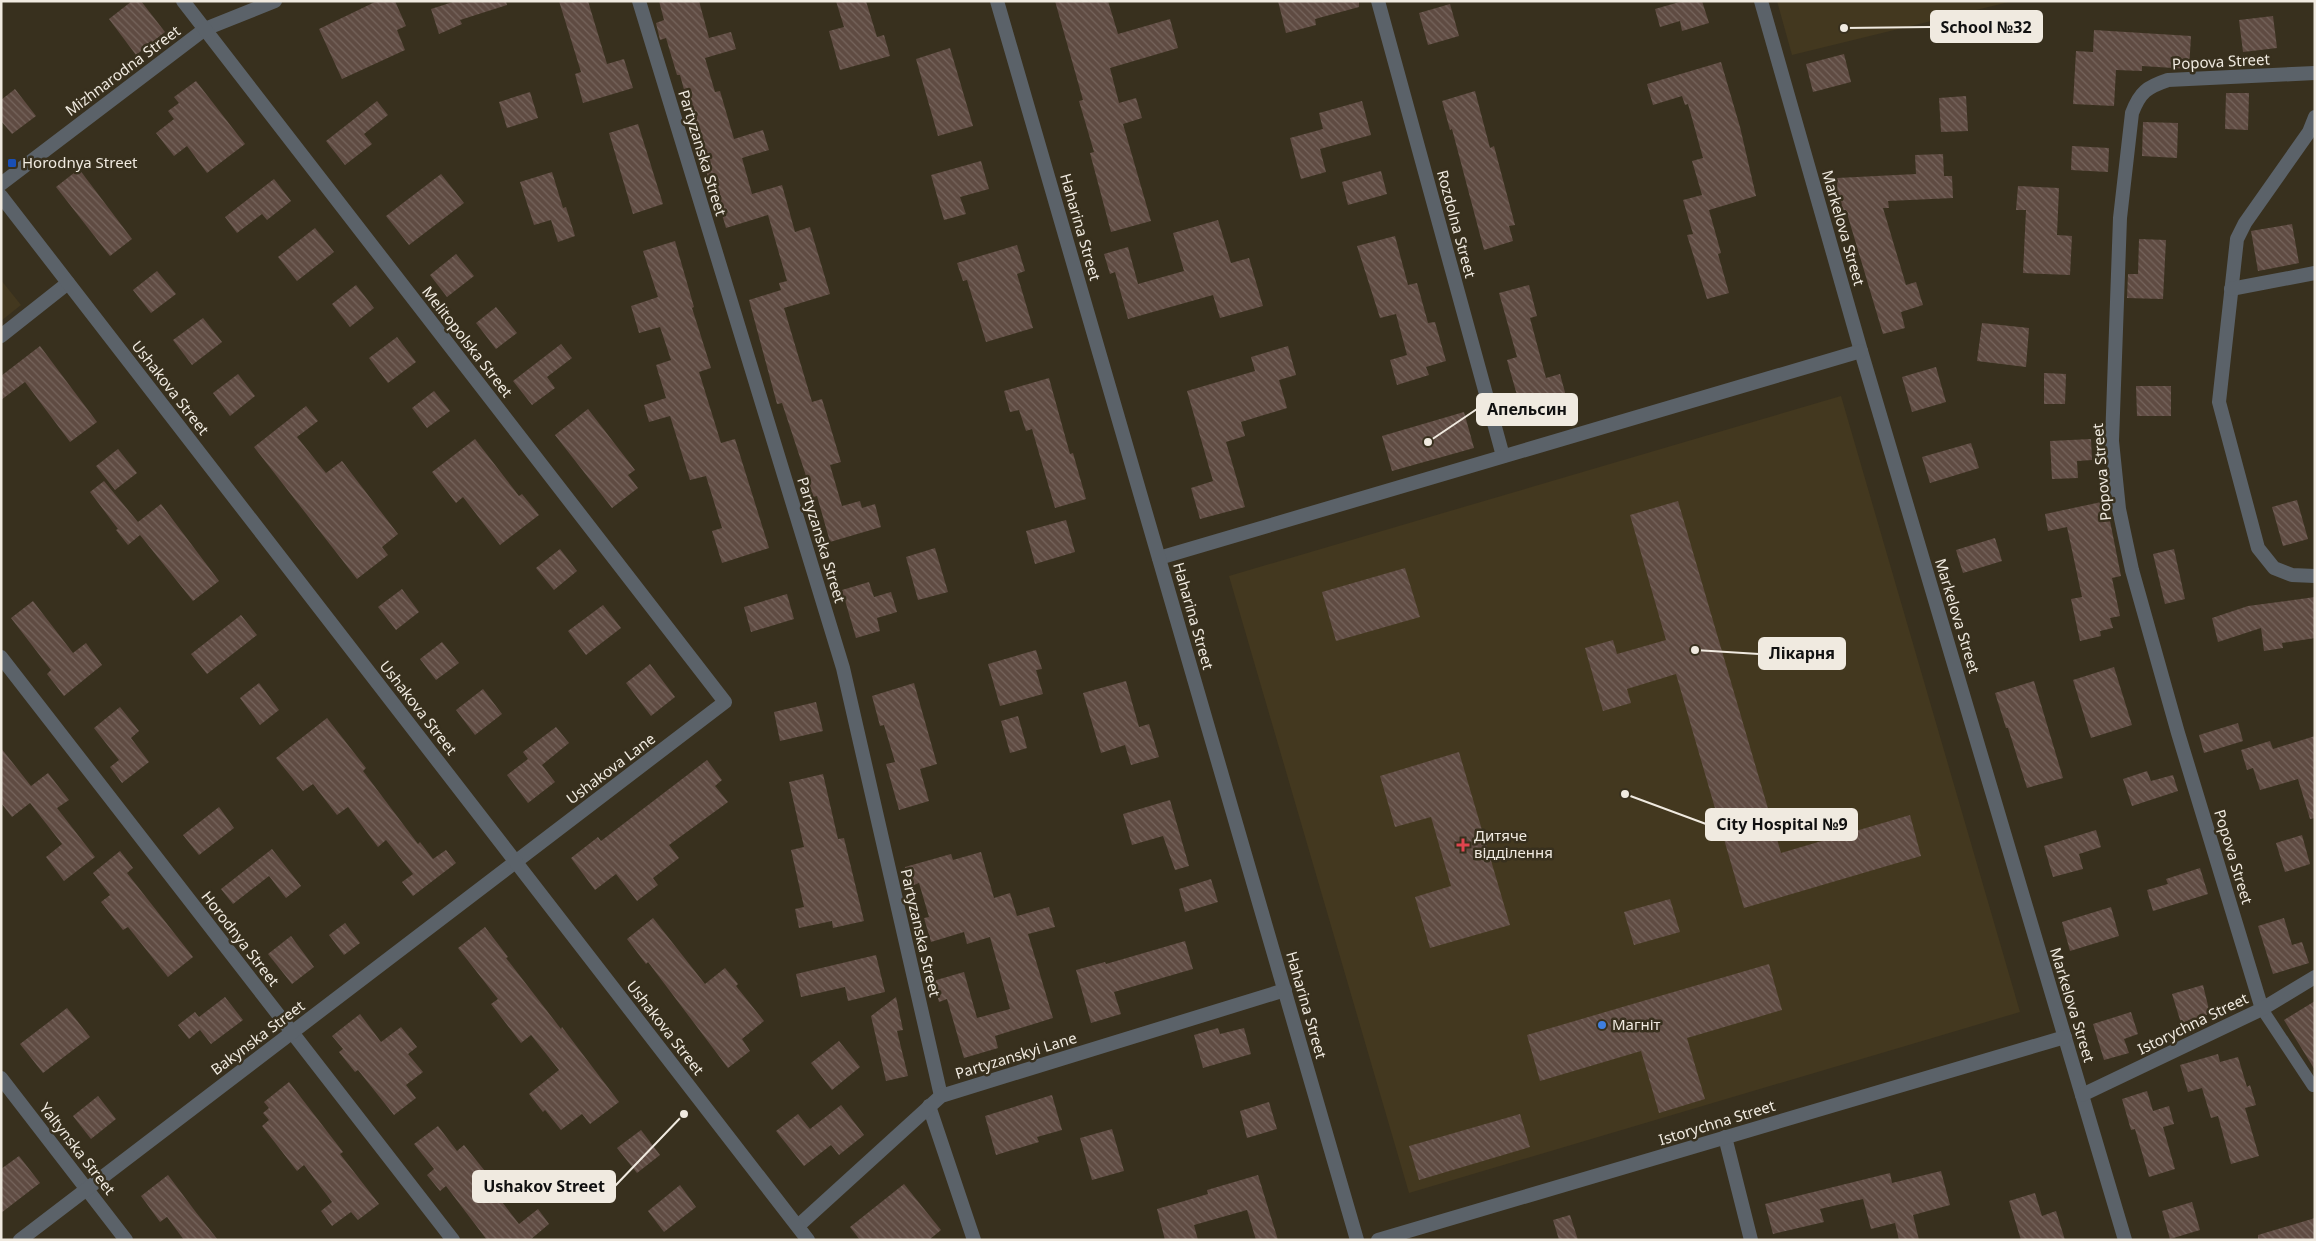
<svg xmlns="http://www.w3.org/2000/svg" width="2316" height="1241" font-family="'Noto Sans',sans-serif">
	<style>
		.built { fill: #43381f }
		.building { fill: url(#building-back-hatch) }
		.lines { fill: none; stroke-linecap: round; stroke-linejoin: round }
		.service { stroke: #5b6269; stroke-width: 12 }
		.minor { stroke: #5b6269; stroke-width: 14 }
		.tertiary { stroke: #5b6269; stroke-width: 14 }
		.transit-dot { fill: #1a4fb4; stroke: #38301e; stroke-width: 2 }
		.health-dot { fill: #e0444e; stroke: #38301e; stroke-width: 2 }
		.shop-dot { fill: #3f7fe0; stroke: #38301e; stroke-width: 2 }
		.labels { text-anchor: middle; stroke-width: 5; stroke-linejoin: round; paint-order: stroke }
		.street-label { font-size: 15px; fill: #f0eae0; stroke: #38301e }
		.poi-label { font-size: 15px; fill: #f0eae0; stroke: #38301e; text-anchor: start }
		.leader { fill: none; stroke: #f0eae0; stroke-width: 2 }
		.callout-dot { fill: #f0eae0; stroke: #38301e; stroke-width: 2 }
		.callout { fill: #f0eae0; stroke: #f0eae0; stroke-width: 2 }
		.callout-label { font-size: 16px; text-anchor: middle; font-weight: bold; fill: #111 }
	</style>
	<defs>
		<pattern id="building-back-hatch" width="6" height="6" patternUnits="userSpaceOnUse" patternTransform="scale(1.25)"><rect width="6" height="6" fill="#5f4b42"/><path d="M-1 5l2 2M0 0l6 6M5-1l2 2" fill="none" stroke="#76655d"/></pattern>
	</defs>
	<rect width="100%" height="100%" fill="#38301e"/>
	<!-- built -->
	<g class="built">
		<polygon points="1777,1 2013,1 1792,55"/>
		<polygon points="1,280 21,305 1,321"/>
		<polygon points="1841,396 2020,1012 1409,1193 1229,576"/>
	</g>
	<!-- building -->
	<g class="building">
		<polygon points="132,1 141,1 165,32 136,55 109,19"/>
		<polygon points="377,1 395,1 406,26 397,30 405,50 342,79 319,29"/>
		<polygon points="456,1 506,1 507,5 460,20 462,24 439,34 431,9"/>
		<polygon points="559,1 588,1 607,64 624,59 633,88 583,103 575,74 581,72"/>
		<polygon points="659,1 699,1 709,38 731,32 736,49 705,58 715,92 720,91 734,139 763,130 769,150 742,158 752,194 782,185 795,232 810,227 830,294 784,308 812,402 822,399 841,462 830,465 842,506 860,501 862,508 875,504 881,527 830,542 817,496 813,497 782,403 777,404 749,300 781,290 779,283 787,281 768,215 726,228 712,180 709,181 680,75 677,75 666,38 660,40 656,23 664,20"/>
		<polygon points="836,1 866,1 877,37 884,35 890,56 840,70 829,31 844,27"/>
		<polygon points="1055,1 1108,1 1118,34 1170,19 1178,48 1110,68 1119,103 1136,98 1142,118 1123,124 1151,221 1111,232 1090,153 1094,152 1079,101 1083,100"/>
		<polygon points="1278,1 1359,1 1359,7 1315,19 1316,25 1286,33"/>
		<polygon points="1683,1 1702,1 1709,23 1682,31 1680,21 1660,27 1655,9"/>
		<polygon points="1450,4 1459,36 1428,45 1419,13"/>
		<polygon points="2273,16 2277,48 2243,52 2239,20"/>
		<polygon points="2094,30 2191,36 2189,69 2142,66 2142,71 2116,70 2114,106 2073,104 2076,51 2093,52"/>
		<polygon points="950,48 973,126 938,136 916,59"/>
		<polygon points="1844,54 1851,82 1813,92 1806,64"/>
		<polygon points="1721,62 1740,127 1756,196 1709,210 1721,253 1718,254 1729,293 1707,299 1687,235 1693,234 1683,200 1702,195 1692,161 1703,158 1688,104 1685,105 1682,96 1653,105 1647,84"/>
		<polygon points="196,81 245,144 207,173 187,146 174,156 156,133 174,119 168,111 179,103 174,97"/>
		<polygon points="15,89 36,116 12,134 1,121 1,100"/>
		<polygon points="1475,91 1490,148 1494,146 1515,225 1509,226 1513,241 1484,250 1452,129 1450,130 1442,101"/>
		<polygon points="530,92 538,118 507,128 499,102"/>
		<polygon points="2226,93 2249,93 2248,130 2225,129"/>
		<polygon points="1966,96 1968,131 1941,132 1939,98"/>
		<polygon points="377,101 388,115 364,134 372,144 345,165 326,141"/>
		<polygon points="1362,101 1371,135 1320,149 1326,172 1301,179 1290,138 1323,129 1319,113"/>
		<polygon points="2143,122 2178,123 2177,158 2142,156"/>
		<polygon points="638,124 663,204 633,214 609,133"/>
		<polygon points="2072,146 2109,148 2108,172 2071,170"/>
		<polygon points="1943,154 1944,176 1952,176 1953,198 1888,201 1889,208 1883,208 1906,285 1916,282 1923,305 1901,312 1905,328 1883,334 1846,210 1838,210 1837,178 1916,174 1915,155"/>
		<polygon points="981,161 989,189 960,197 966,214 944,220 931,175"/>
		<polygon points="79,169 132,239 110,256 56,187"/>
		<polygon points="1381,171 1387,194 1348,205 1342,182"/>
		<polygon points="552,172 563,208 566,207 575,236 558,242 551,220 534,225 520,182"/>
		<polygon points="441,174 464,203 409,245 386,216"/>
		<polygon points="274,179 291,201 267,220 262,214 237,233 225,217"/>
		<polygon points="2018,186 2059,188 2057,235 2072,236 2070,275 2023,273 2026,210 2016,210"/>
		<polygon points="1218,220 1231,263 1249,258 1263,306 1220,318 1213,295 1128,319 1115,272 1110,274 1104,254 1128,247 1138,284 1184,271 1173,233"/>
		<polygon points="2292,224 2299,263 2258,271 2251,231"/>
		<polygon points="315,228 334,252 297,281 278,257"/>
		<polygon points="1395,236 1408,285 1417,283 1428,323 1435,322 1446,361 1426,367 1429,375 1397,385 1390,360 1407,355 1396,314 1380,318 1357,246"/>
		<polygon points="2139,239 2166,240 2163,299 2127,298 2128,274 2138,274"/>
		<polygon points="675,241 694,307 692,308 711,368 699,372 721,443 735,439 769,548 722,563 712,531 722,528 706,476 690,480 670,416 649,422 644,405 666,398 656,365 671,360 660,327 639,333 631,306 658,297 643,251"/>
		<polygon points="1017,245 1025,271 1017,274 1033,328 986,342 967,280 963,281 957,263"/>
		<polygon points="456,254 474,276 447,297 430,275"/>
		<polygon points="157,271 176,294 151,313 133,290"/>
		<polygon points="356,285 374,308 350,327 332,304"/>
		<polygon points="1529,285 1537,316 1530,318 1546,378 1560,374 1569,407 1524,420 1507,360 1517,357 1499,293"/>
		<polygon points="496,307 517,333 496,349 476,323"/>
		<polygon points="203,318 222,342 192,365 173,340"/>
		<polygon points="1982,323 2029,328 2026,367 1977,361"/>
		<polygon points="397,337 416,362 388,383 369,358"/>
		<polygon points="561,344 572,358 547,377 555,388 532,405 513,381"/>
		<polygon points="40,346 97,422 70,442 25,382 1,400 1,376"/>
		<polygon points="1288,346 1296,375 1279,380 1287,408 1241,422 1245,436 1226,442 1245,507 1200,519 1191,488 1213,481 1187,391 1255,371 1251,357"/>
		<polygon points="1936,367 1946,402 1912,412 1902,377"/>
		<polygon points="2044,373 2066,374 2065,404 2044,404"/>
		<polygon points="238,374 255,396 230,416 213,393"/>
		<polygon points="1049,378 1070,454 1073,453 1086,499 1055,508 1032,429 1026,431 1019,410 1010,412 1004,391"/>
		<polygon points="2136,386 2171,386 2171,416 2137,416"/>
		<polygon points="434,391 450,411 427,428 412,408"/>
		<polygon points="306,406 318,421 297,437 326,473 342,461 398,534 382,547 388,555 357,579 254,447"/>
		<polygon points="588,409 635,470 628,475 638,488 612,508 555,435"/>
		<polygon points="1464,412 1474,448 1392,471 1382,436"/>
		<polygon points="475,439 519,496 522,494 539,515 500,545 463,497 456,503 432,472"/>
		<polygon points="2091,439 2092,460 2077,461 2078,478 2052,479 2050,441"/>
		<polygon points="1971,443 1979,468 1930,483 1922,457"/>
		<polygon points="118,449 137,473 115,490 96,466"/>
		<polygon points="104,481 138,522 161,504 219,581 193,601 140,535 128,545 116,530 118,529 90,492"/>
		<polygon points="2297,500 2308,539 2283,546 2272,507"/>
		<polygon points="1678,501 1781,853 1910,815 1921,856 1744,908 1676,674 1627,689 1631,703 1603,711 1585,648 1613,640 1617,654 1666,640 1630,515"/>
		<polygon points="2106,501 2121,576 2112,578 2120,616 2110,618 2113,628 2100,631 2101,636 2080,641 2071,599 2082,597 2067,527 2048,531 2045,514"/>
		<polygon points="1066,520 1075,552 1035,564 1026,531"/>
		<polygon points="1995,538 2002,561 1963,573 1956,550"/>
		<polygon points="935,548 948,592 918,600 906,557"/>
		<polygon points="560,549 577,571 554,590 536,568"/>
		<polygon points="2174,549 2185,599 2165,604 2153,554"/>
		<polygon points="1405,568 1420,617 1336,641 1322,592"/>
		<polygon points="869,582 874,597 891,592 897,612 877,618 880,631 856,638 842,590"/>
		<polygon points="402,589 419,612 396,630 378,607"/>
		<polygon points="787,594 794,619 751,632 744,607"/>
		<polygon points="2315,597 2315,638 2282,643 2283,648 2264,651 2261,628 2218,642 2212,618 2248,606"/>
		<polygon points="33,601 73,653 86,643 102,665 64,696 47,674 51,670 11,618"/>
		<polygon points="603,605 621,628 586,655 568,631"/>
		<polygon points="241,615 257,635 207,674 191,654"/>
		<polygon points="442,642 459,663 436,680 420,659"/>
		<polygon points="1036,650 1042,669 1036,670 1043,694 1000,706 988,664"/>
		<polygon points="650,664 675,697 651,716 626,683"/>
		<polygon points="2114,667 2132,725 2091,738 2073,680"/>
		<polygon points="1126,681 1139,727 1149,724 1159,757 1131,765 1125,745 1101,753 1083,693"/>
		<polygon points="2034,681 2063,778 2027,788 2008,728 2006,728 1995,693"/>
		<polygon points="259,683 279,710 260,725 240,698"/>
		<polygon points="914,683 937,764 920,769 929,801 899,810 886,764 895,762 884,725 880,726 872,696"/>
		<polygon points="483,689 502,714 475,735 456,710"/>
		<polygon points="816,702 823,731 780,741 774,712"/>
		<polygon points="120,707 139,731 131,738 149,762 122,783 110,767 119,760 94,728"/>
		<polygon points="1018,716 1027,748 1010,753 1001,721"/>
		<polygon points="327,718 366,768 363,771 418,844 420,842 433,859 446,850 456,863 413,896 402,882 413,874 386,840 378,847 348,807 337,815 313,784 303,791 276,758"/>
		<polygon points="2238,723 2243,741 2204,753 2199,735"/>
		<polygon points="556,727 569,743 542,765 555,782 528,803 507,775 528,759 523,752"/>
		<polygon points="2315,736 2315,818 2310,819 2298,779 2260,790 2253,768 2247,770 2241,750 2270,741 2273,749"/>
		<polygon points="1,748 31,786 48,773 69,800 57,808 95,857 64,881 46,857 62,844 30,803 12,817 1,803"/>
		<polygon points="1459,752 1510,925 1430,948 1415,897 1451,886 1431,817 1395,827 1380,776"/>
		<polygon points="707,760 722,780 715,786 728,802 669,845 679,858 653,878 658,885 637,901 616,874 595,890 571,858 598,837 601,841"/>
		<polygon points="2147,771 2151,781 2173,775 2178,791 2132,806 2123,779"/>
		<polygon points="823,774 838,839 844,838 864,921 833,928 832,921 799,928 795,909 804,907 791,850 804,847 789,782"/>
		<polygon points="1170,800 1189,866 1175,870 1163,836 1132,845 1123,814"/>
		<polygon points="219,807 234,828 199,855 183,835"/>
		<polygon points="2096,830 2101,847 2079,854 2083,869 2053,877 2044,846"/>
		<polygon points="2302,835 2310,864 2285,872 2276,843"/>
		<polygon points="272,849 301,886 286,898 269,876 233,904 221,889"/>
		<polygon points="120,851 133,868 127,873 193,957 168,977 128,927 123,930 101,902 110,895 93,873"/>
		<polygon points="981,852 994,898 1010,893 1017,916 1049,907 1055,927 1028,934 1053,1018 995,1036 998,1048 964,1058 947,999 939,1002 933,981 964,972 977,1018 1010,1009 990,937 967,944 964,932 931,942 924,918 929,917 919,883 911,886 905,867 951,854 953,860"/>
		<polygon points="2200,868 2208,894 2153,911 2147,890 2168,884 2166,879"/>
		<polygon points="1211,879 1218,902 1185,912 1179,889"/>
		<polygon points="1670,899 1680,932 1634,945 1624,912"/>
		<polygon points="2111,907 2119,936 2070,951 2062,922"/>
		<polygon points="653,918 705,984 725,968 738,984 736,986 764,1021 742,1039 750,1051 728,1068 648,962 646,964 627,939"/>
		<polygon points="2284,918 2292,945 2302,942 2309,963 2273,974 2258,926"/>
		<polygon points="345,923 360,943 344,955 329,935"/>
		<polygon points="485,927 508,957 506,958 561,1029 562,1027 619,1102 590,1124 582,1114 561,1130 545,1110 543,1112 529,1094 559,1070 531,1035 521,1043 491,1004 498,999 458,948"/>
		<polygon points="291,936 314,967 292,984 268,954"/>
		<polygon points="1185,941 1193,969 1114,992 1121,1014 1091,1023 1076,970 1105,962 1106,964"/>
		<polygon points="876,955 885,992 848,1001 845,987 801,997 796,974"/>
		<polygon points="1769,964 1782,1010 1687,1038 1705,1099 1659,1113 1641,1051 1540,1081 1527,1035"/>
		<polygon points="2203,985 2210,1014 2181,1023 2172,994"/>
		<polygon points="225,997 243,1020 211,1044 200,1030 189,1039 178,1025 195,1012 199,1017"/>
		<polygon points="896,997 903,1030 897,1031 908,1076 886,1081 871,1016"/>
		<polygon points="2315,1001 2315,1070 2284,1020"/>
		<polygon points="67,1008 90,1037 43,1073 20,1044"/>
		<polygon points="2131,1012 2138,1034 2124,1039 2129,1053 2104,1060 2093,1024"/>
		<polygon points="360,1014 381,1042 401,1027 417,1047 408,1054 423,1072 406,1085 416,1098 394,1115 358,1070 355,1072 339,1052 343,1049 332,1036"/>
		<polygon points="1218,1028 1220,1034 1244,1028 1251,1054 1203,1068 1194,1035"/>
		<polygon points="839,1041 860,1067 832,1090 811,1063"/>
		<polygon points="2218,1054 2220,1062 2238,1057 2247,1087 2250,1085 2256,1105 2245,1108 2259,1156 2231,1164 2218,1116 2211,1118 2202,1088 2188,1092 2180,1065"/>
		<polygon points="289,1082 343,1152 340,1154 379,1204 358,1220 351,1212 332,1226 321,1211 332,1202 304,1165 297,1171 262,1126 269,1120 263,1113 269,1108 264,1102"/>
		<polygon points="2147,1091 2153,1111 2169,1106 2174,1124 2163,1127 2175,1169 2149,1177 2135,1129 2131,1130 2122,1099"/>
		<polygon points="1052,1095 1062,1130 1037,1137 1039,1142 996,1155 985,1116"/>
		<polygon points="98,1096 116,1119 91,1139 73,1116"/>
		<polygon points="1269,1102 1277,1129 1247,1138 1240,1111"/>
		<polygon points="841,1105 864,1135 839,1155 831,1145 804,1166 776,1131 798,1114 810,1129"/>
		<polygon points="1520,1114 1530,1147 1419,1180 1409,1146"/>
		<polygon points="438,1126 457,1151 464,1145 493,1181 489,1185 519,1224 538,1209 549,1224 530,1240 487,1240 446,1186 440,1191 427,1175 434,1169 414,1144"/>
		<polygon points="1112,1129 1124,1171 1092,1180 1080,1138"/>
		<polygon points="641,1130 660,1155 637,1173 617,1148"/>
		<polygon points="19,1156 40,1183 1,1213 1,1169"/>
		<polygon points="1941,1171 1950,1205 1913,1215 1919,1240 1899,1240 1895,1223 1871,1229 1863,1199 1820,1209 1824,1222 1773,1234 1765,1204 1890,1173 1892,1183"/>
		<polygon points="168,1175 195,1211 218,1240 184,1240 167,1217 160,1222 141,1196"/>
		<polygon points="1258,1175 1278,1240 1256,1240 1247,1210 1194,1225 1198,1240 1165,1240 1157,1209 1208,1194 1207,1190"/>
		<polygon points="904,1184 941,1230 929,1240 860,1240 850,1227"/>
		<polygon points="680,1185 696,1207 664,1232 648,1211"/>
		<polygon points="2035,1193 2042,1216 2056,1211 2065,1240 2021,1240 2009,1201"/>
		<polygon points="2192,1202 2200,1230 2170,1239 2162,1211"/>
		<polygon points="1570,1215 1578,1240 1559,1240 1553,1220"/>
		<polygon points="2315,1218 2315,1240 2258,1240 2258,1235"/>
	</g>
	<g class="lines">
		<!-- service -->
		<polyline class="service" points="2262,1009 2313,1086"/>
		<!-- minor -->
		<g class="minor">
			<polyline points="639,1 843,668 941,1096"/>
			<polyline points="1378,1 1503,456"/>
			<polyline points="1761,1 1861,351 2125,1240"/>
			<polyline points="2315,117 2309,132 2245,223 2237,239 2219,402 2258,548 2274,568 2292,575 2315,576"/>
			<polyline points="1,184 205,29 275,1"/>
			<polyline points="2231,289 2315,273"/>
			<polyline points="1,336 68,283"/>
			<polyline points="1159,558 1861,351"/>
			<polyline points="1,657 453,1240"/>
			<path d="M 2262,1009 L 2178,733 L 2132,570 L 2119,509 L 2112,441 L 2120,218 L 2132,113 C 2140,92 2147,87 2168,80 L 2315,73"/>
			<polyline points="1,1078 126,1240"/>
			<polyline points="2082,1095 2262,1009 2315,977"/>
			<polyline points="929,1106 974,1240"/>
			<polyline points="1725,1137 1751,1240"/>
			<polyline points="798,1226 941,1096 1285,990"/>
			<polyline points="20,1240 725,702 183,1"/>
			<polyline points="1378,1240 2065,1037"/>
		</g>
		<!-- tertiary -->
		<g class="tertiary">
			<polyline points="997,1 1357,1240"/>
			<polyline points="1,196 808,1240"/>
		</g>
	</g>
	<!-- markers -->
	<rect class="transit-dot" x="7" y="158" width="10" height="10" rx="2.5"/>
	<path class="health-dot" d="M1460.5 837.5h5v5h5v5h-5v5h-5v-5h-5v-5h5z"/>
	<circle class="shop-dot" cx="1602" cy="1025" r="5"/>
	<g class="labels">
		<!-- street labels -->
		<g class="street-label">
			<text transform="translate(2221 62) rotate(-3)" y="5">Popova Street</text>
			<text transform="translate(123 71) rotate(-37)" y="5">Mizhnarodna Street</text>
			<text transform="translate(702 153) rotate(73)" y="5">Partyzanska Street</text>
			<text transform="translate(1456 224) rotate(75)" y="5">Rozdolna Street</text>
			<text transform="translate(1080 227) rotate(74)" y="5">Haharina Street</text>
			<text transform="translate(1843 228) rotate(74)" y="5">Markelova Street</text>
			<text transform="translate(467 342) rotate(52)" y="5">Melitopolska Street</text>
			<text transform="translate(170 388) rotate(52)" y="5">Ushakova Street</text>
			<text transform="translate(2102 472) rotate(-95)" y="5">Popova Street</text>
			<text transform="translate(821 540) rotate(73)" y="5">Partyzanska Street</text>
			<text transform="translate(1193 616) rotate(74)" y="5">Haharina Street</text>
			<text transform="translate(1957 616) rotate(73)" y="5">Markelova Street</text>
			<text transform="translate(418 708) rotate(52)" y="5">Ushakova Street</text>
			<text transform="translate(611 769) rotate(-37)" y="5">Ushakova Lane</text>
			<text transform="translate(2233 857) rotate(73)" y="5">Popova Street</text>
			<text transform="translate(920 933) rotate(77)" y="5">Partyzanska Street</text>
			<text transform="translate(240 939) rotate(52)" y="5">Horodnya Street</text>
			<text transform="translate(1306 1005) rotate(74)" y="5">Haharina Street</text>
			<text transform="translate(2072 1005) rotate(73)" y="5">Markelova Street</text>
			<text transform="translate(2193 1024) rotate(-26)" y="5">Istorychna Street</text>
			<text transform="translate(665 1028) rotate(52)" y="5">Ushakova Street</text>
			<text transform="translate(258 1038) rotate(-37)" y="5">Bakynska Street</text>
			<text transform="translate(1016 1056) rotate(-17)" y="5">Partyzanskyi Lane</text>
			<text transform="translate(1717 1123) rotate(-17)" y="5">Istorychna Street</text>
			<text transform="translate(77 1149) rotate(52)" y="5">Yaltynska Street</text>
		</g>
		<!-- poi labels -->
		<g class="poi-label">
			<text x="22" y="168">Horodnya Street</text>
			<text x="1474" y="841">Дитяче<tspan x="1474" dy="17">відділення</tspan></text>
			<text x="1612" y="1030">Магніт</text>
		</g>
	</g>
	<!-- callouts -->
	<path class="leader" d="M1844 28L1931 27M1428 442L1477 409M1695 650L1759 654M1625 794L1706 824M684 1114L615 1186"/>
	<g class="callout-dot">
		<circle cx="1844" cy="28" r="5"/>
		<circle cx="1428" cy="442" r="5"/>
		<circle cx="1695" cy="650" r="5"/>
		<circle cx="1625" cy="794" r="5"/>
		<circle cx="684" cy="1114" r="5"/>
	</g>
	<g class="callout">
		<rect x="1931" y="11" width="111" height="31" rx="5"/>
		<rect x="1477" y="394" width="100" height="31" rx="5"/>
		<rect x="1759" y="638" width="86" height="31" rx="5"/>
		<rect x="1706" y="809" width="151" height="31" rx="5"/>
		<rect x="473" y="1171" width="142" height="31" rx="5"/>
	</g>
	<g class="callout-label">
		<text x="1986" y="33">School №32</text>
		<text x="1527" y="415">Апельсин</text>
		<text x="1802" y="659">Лікарня</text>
		<text x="1782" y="830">City Hospital №9</text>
		<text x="544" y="1192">Ushakov Street</text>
	</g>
	<!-- border -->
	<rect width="2316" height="1241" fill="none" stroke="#f0eae0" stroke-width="5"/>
</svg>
